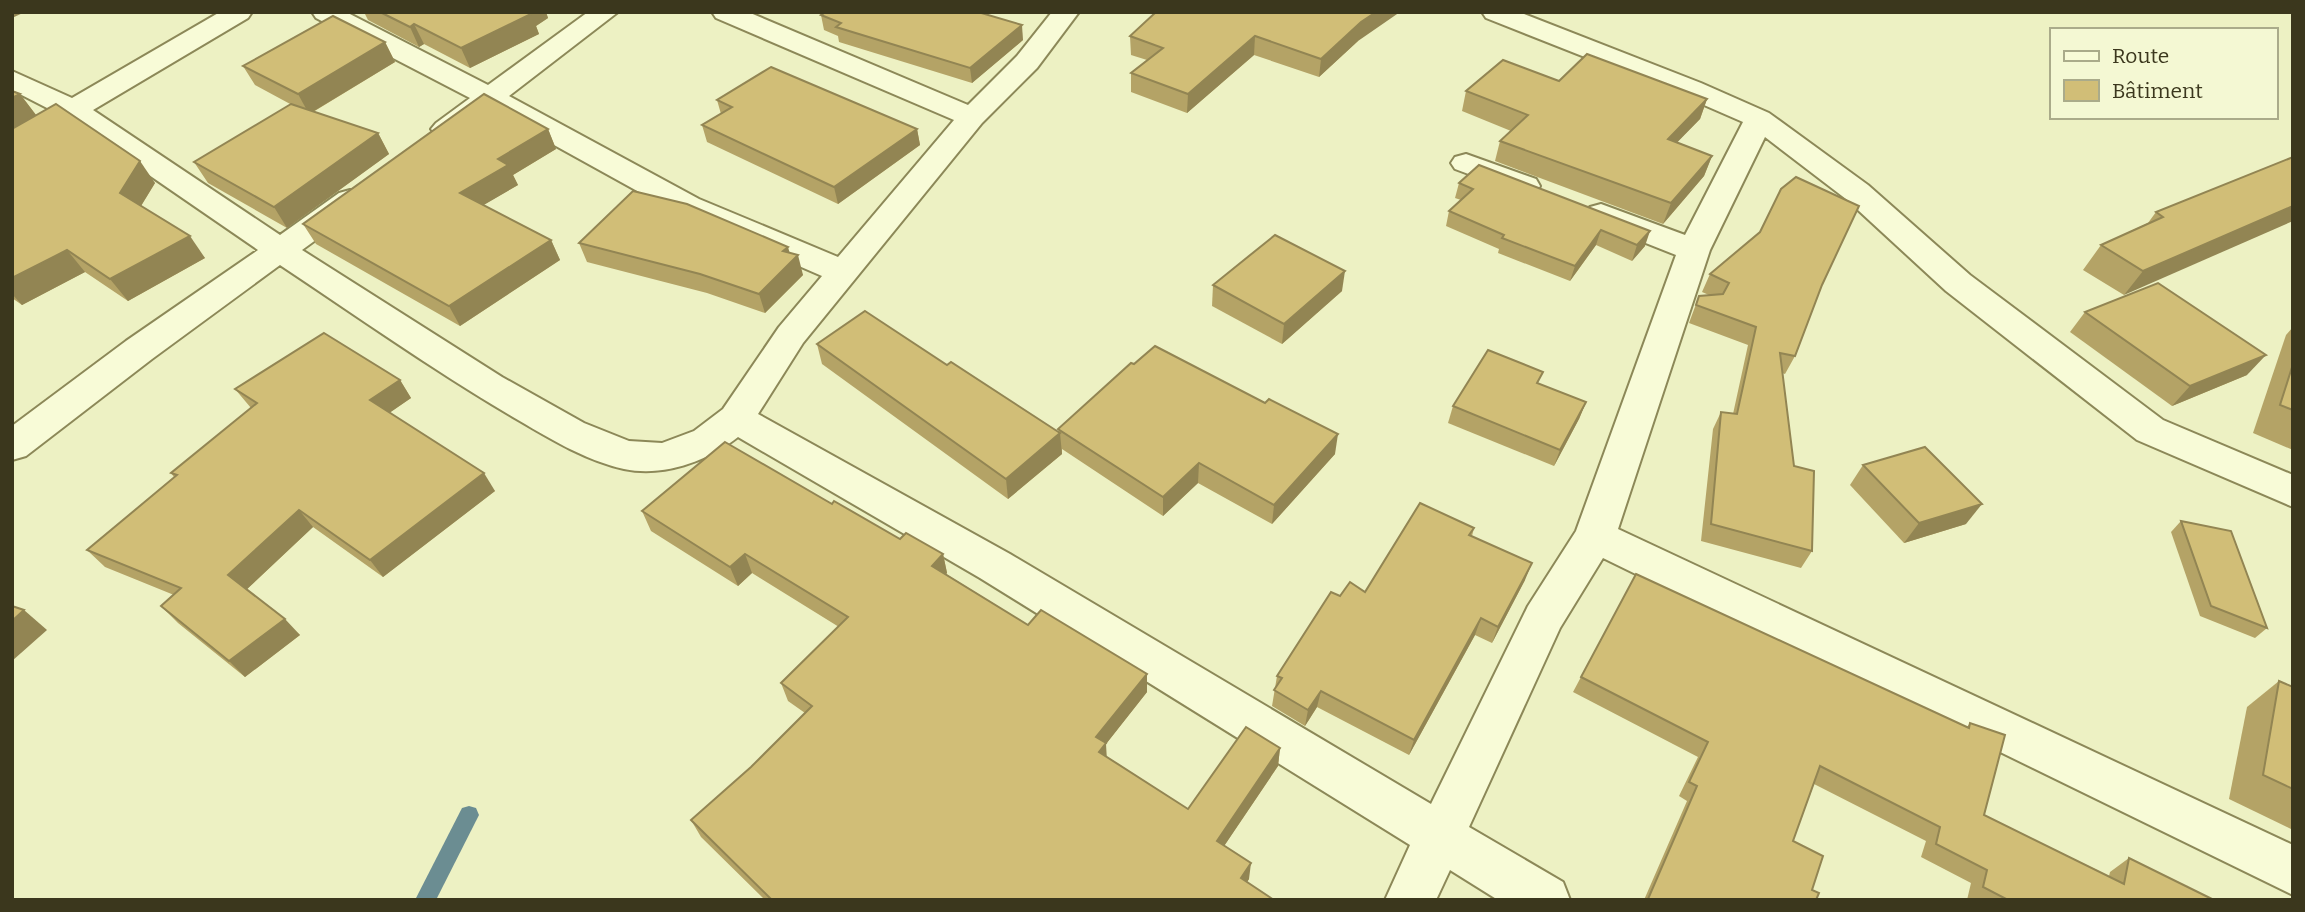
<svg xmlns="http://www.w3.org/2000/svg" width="2305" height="912" font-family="Bitter,serif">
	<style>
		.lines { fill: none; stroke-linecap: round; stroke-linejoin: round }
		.stream { fill: #6b8d92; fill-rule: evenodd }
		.minor-casing { stroke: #8c8858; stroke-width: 4 }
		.minor { fill: #f8fbd7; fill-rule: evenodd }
		.wall { fill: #b4a366 }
		.shaded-wall { fill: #928553 }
		.building { fill: #d1be77; stroke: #928553; stroke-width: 2 }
	</style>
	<rect width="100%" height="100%" fill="#edf1c3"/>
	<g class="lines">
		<!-- stream -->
		<polygon class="stream" points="469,806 476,808 479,815 436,900 415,900 462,808"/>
		<!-- minor casing -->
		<g class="minor-casing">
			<g id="minor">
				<path d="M 220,12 L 252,12 L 248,18 L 93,110 L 280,235 L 339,193 L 350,190 L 361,193 L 366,200 L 361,207 L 302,250 L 502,377 L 584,423 L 629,441 L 662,443 L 694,431 L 723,409 L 779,327 L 822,276 L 677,213 L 491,110 C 474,122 458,141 436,135 L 431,129 L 436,123 L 470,98 L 316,18 L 312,12 L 346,12 L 488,85 L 588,12 L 618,12 L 509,96 L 699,199 L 838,257 L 954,120 L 716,18 L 712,12 L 748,12 L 968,105 L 1017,56 L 1052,12 L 1079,12 L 1037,68 L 982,123 L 803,343 L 758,414 L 1010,554 L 1431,804 L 1528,606 L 1576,531 L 1676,255 L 1590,221 L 1585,214 L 1590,207 L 1601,204 L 1685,235 L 1743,122 L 1681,95 L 1486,18 L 1482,12 L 1519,12 L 1701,83 L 1769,113 L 1868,185 L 1970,275 L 2163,420 L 2293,475 L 2293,507 L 2137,440 L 1946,291 L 1846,199 L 1765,137 L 1710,250 L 1618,529 L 2293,845 L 2293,895 L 1603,558 L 1560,628 L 1469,827 L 1563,882 L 1570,900 L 1498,900 L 1450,870 L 1436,900 L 1385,900 L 1410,845 L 980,578 L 738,437 C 707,462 663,477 624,469 C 584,460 547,437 513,417 C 433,370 357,316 280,265 L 152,359 L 26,456 L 12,460 L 12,426 L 126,341 L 258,250 L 72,122 L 23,151 L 12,154 L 12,132 L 51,110 L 12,90 L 12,71 L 72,98 Z"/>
				<polygon points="1466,154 1536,179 1540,186 1536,193 1525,195 1455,169 1451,163 1455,157"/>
			</g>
		</g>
		<!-- minor -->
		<use href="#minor" class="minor"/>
	</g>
	<!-- wall -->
	<g class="wall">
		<polygon points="364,12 546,12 548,18 536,26 539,34 470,68 424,44 419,47 368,20"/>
		<polygon points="815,12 978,12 1023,40 972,83 839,42 838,36 824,30 821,15 822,15"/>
		<polygon points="1157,12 1358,41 1319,77 1254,55 1187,113 1131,92 1131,73 1147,60 1131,55 1130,36"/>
		<polygon points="385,42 395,62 313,112 378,133 389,154 287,228 208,183 194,162 292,105 255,85 243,66"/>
		<polygon points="1559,81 1707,99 1700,119 1677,142 1712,156 1704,176 1663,224 1495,161 1500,141 1511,131 1462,111 1466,91"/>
		<polygon points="20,94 36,115 155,183 141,206 205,258 128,301 85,272 22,305 12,298 12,129"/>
		<polygon points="717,100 917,129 920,145 838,204 707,142 702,125 721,114"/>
		<polygon points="548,129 556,149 513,175 518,185 483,205 551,240 560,260 460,326 316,244 303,224"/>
		<polygon points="2293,157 2124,295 2083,270 2101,245 2148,223 2156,212"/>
		<polygon points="1479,165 1645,246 1632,261 1596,245 1570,281 1498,253 1499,249 1446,226 1449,211 1461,200 1455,198 1459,183"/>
		<polygon points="579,243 790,253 803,275 765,313 707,293 587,262"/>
		<polygon points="1710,274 1822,285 1795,356 1785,374 1782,373 1794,466 1812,551 1801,568 1701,541 1713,429 1721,412 1733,414 1748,345 1689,323 1699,296 1709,295 1702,292"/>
		<polygon points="1213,285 1342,291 1282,344 1212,306"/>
		<polygon points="2085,312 2247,375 2172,406 2070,332"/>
		<polygon points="2293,327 2293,450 2253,433 2286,335"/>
		<polygon points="817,344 947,365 1059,432 1058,429 1335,454 1272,524 1198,483 1163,516 1062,449 1062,454 1008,499 822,364"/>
		<polygon points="400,380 411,398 389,413 495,491 383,577 313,527 247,589 300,635 245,677 178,623 161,606 174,595 105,567 87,550 174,477 171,473 251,408 235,389"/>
		<polygon points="1539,384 1586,402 1579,419 1554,466 1448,423 1453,406"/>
		<polygon points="1863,465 1966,524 1904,543 1850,485"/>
		<polygon points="832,504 900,539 943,554 947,573 946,574 1028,625 1147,674 1147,692 1106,744 1106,756 1188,809 1280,748 1278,766 1224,846 1249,879 1247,882 1274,900 765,900 701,837 691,820 751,767 805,713 788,701 781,683 839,627 752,573 738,586 651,531 642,511"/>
		<polygon points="2181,521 2267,628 2255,638 2200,616 2171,532"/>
		<polygon points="1474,528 1472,536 1525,580 1492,643 1475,635 1409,755 1317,707 1305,726 1272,706 1277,676 1340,596 1365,592"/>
		<polygon points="1581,677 1967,727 1970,723 1984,815 2109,876 2110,872 2129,858 2214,900 1967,900 1971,883 1921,857 1926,841 1814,784 1793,841 1816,900 1644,900 1687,801 1679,796 1698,757 1573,692"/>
		<polygon points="2279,681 2293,687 2293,830 2229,799 2247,707"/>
	</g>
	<!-- shaded-wall -->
	<g class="shaded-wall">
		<polygon points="12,12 25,12 12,18"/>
		<polygon points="524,12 546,12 548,18 536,26 539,34 470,68 461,48"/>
		<polygon points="1376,12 1400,12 1358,41 1319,77 1321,59 1361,22"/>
		<polygon points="414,24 424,44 419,47 410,27"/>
		<polygon points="1022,25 1023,40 972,83 970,68"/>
		<polygon points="1255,36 1254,55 1187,113 1188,94"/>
		<polygon points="385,42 395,62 309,114 298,94"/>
		<polygon points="20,94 36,115 12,129 12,98"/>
		<polygon points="1707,99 1700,119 1661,159 1668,139"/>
		<polygon points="548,129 556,149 513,175 518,185 470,213 460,193 498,159"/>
		<polygon points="917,129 920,145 838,204 834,187"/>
		<polygon points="378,133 389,154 287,228 274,207"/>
		<polygon points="1712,156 1704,176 1663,224 1671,203"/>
		<polygon points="140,161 155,183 136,214 120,193"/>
		<polygon points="2293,206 2293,221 2124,295 2143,271"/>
		<polygon points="1601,230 1596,245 1570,281 1575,266"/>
		<polygon points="1650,231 1645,246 1632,261 1637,245"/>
		<polygon points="190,236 205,258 128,301 110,279"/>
		<polygon points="551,240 560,260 460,326 449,306"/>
		<polygon points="788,247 792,261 798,255 803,275 765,313 759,294 783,251"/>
		<polygon points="67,250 85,272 22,305 12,294 12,278"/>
		<polygon points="1345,271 1342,291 1282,344 1284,324"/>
		<polygon points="2266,355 2247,375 2172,406 2190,386"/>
		<polygon points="400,380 411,398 382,418 370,400"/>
		<polygon points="1586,402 1579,419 1554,466 1560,450"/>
		<polygon points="1060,433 1062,454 1008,499 1006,479"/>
		<polygon points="1338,434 1335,454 1272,524 1274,505"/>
		<polygon points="1199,463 1198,483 1163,516 1163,497"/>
		<polygon points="484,473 495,491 383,577 370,560"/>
		<polygon points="1982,504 1966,524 1904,543 1919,523"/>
		<polygon points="299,510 313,527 244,592 228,575"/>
		<polygon points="745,554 752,573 738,586 730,567"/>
		<polygon points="943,554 947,573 936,585 932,566"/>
		<polygon points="1532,563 1525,580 1492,643 1498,627"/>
		<polygon points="24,610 47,630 12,661 12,621"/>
		<polygon points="1481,618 1475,635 1409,755 1414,740"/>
		<polygon points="285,619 300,635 245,677 229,661"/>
		<polygon points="1147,674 1147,692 1106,744 1107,761 1100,769 1096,737"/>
		<polygon points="1321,691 1317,707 1305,726 1308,710"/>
		<polygon points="1280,748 1278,766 1216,858 1217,841"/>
		<polygon points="1251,863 1249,879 1239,894 1241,878"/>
	</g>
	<!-- building -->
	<g class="building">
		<polygon points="380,12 527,12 531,14 461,48 414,24 410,27"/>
		<polygon points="826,12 978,12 1022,25 970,68 836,27 841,23 821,15"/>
		<polygon points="1156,12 1376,12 1361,22 1321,59 1255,36 1188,94 1131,73 1163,48 1130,36"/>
		<polygon points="333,16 385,42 298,94 243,66"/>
		<polygon points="1587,54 1707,99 1668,139 1712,156 1671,203 1500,141 1528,115 1466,91 1503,60 1559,81"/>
		<polygon points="771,67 917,129 834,187 702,125 732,107 717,100"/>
		<polygon points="12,91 20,94 12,98"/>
		<polygon points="484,94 548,129 498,159 508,165 460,193 551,240 449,306 303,224"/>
		<polygon points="56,104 140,161 120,193 190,236 110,279 67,250 12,278 12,129"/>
		<polygon points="291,104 378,133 274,207 194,162"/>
		<polygon points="2293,157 2293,206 2143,271 2101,245 2163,217 2156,212"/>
		<polygon points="1479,165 1650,231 1637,245 1601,230 1575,266 1502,238 1504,235 1449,211 1473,189 1459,183"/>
		<polygon points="1796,177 1859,206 1822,285 1795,356 1780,353 1794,466 1814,471 1812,551 1711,524 1721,412 1737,414 1756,327 1696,305 1699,296 1723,294 1729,283 1710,274 1760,232 1781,189"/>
		<polygon points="633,191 687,204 788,247 783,251 798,255 759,294 700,274 579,243"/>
		<polygon points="1275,235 1345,271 1284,324 1213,285"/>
		<polygon points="2158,283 2266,355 2190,386 2085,312"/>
		<polygon points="865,311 947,365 951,362 1060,433 1006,479 817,344"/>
		<polygon points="324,333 400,380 370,400 484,473 370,560 299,510 228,575 285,619 229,661 161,606 181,588 87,550 177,475 171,473 257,403 235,389"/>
		<polygon points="1155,346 1265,403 1269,399 1338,434 1274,505 1199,463 1163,497 1058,429 1131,363 1134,364"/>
		<polygon points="1488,350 1543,372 1537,383 1586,402 1560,450 1453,406"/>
		<polygon points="2293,364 2293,410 2280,405"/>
		<polygon points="725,442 832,504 834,501 900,539 906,533 943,554 932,566 1028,625 1041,610 1147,674 1096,737 1106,743 1099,752 1188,809 1246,727 1280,748 1217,841 1251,863 1241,878 1274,900 772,900 691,820 751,767 812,706 781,683 848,617 745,554 730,567 642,511"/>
		<polygon points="1925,447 1982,504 1919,523 1863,465"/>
		<polygon points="1420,503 1474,528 1469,535 1532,563 1498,627 1481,618 1414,740 1321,691 1308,710 1274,690 1282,678 1277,676 1331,592 1340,596 1350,582 1365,592"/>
		<polygon points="2181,521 2231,531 2267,628 2211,606"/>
		<polygon points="1636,574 1969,728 1970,723 2005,735 1984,815 2124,884 2129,858 2214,900 2008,900 1983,887 1987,870 1936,844 1940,827 1820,766 1793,841 1823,856 1812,890 1819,893 1816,900 1650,900 1648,899 1697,786 1689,782 1708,742 1581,677"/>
		<polygon points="12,606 24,610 12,621"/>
		<polygon points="2279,681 2293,687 2293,789 2263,775"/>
	</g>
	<!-- border -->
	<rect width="2305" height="912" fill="none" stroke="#3b371d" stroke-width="28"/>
	<!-- legend -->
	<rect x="2050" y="28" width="228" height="91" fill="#f4f8d3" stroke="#aaab8a" stroke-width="2"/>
	<rect x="2064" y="51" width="35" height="10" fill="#f8fbd7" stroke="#aaab8a" stroke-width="2"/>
	<text x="2112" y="63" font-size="21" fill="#3b371d">Route</text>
	<rect x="2064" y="80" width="35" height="21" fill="#d1be77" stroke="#aaab8a" stroke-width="2"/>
	<text x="2112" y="98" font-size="21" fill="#3b371d">Bâtiment</text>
</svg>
